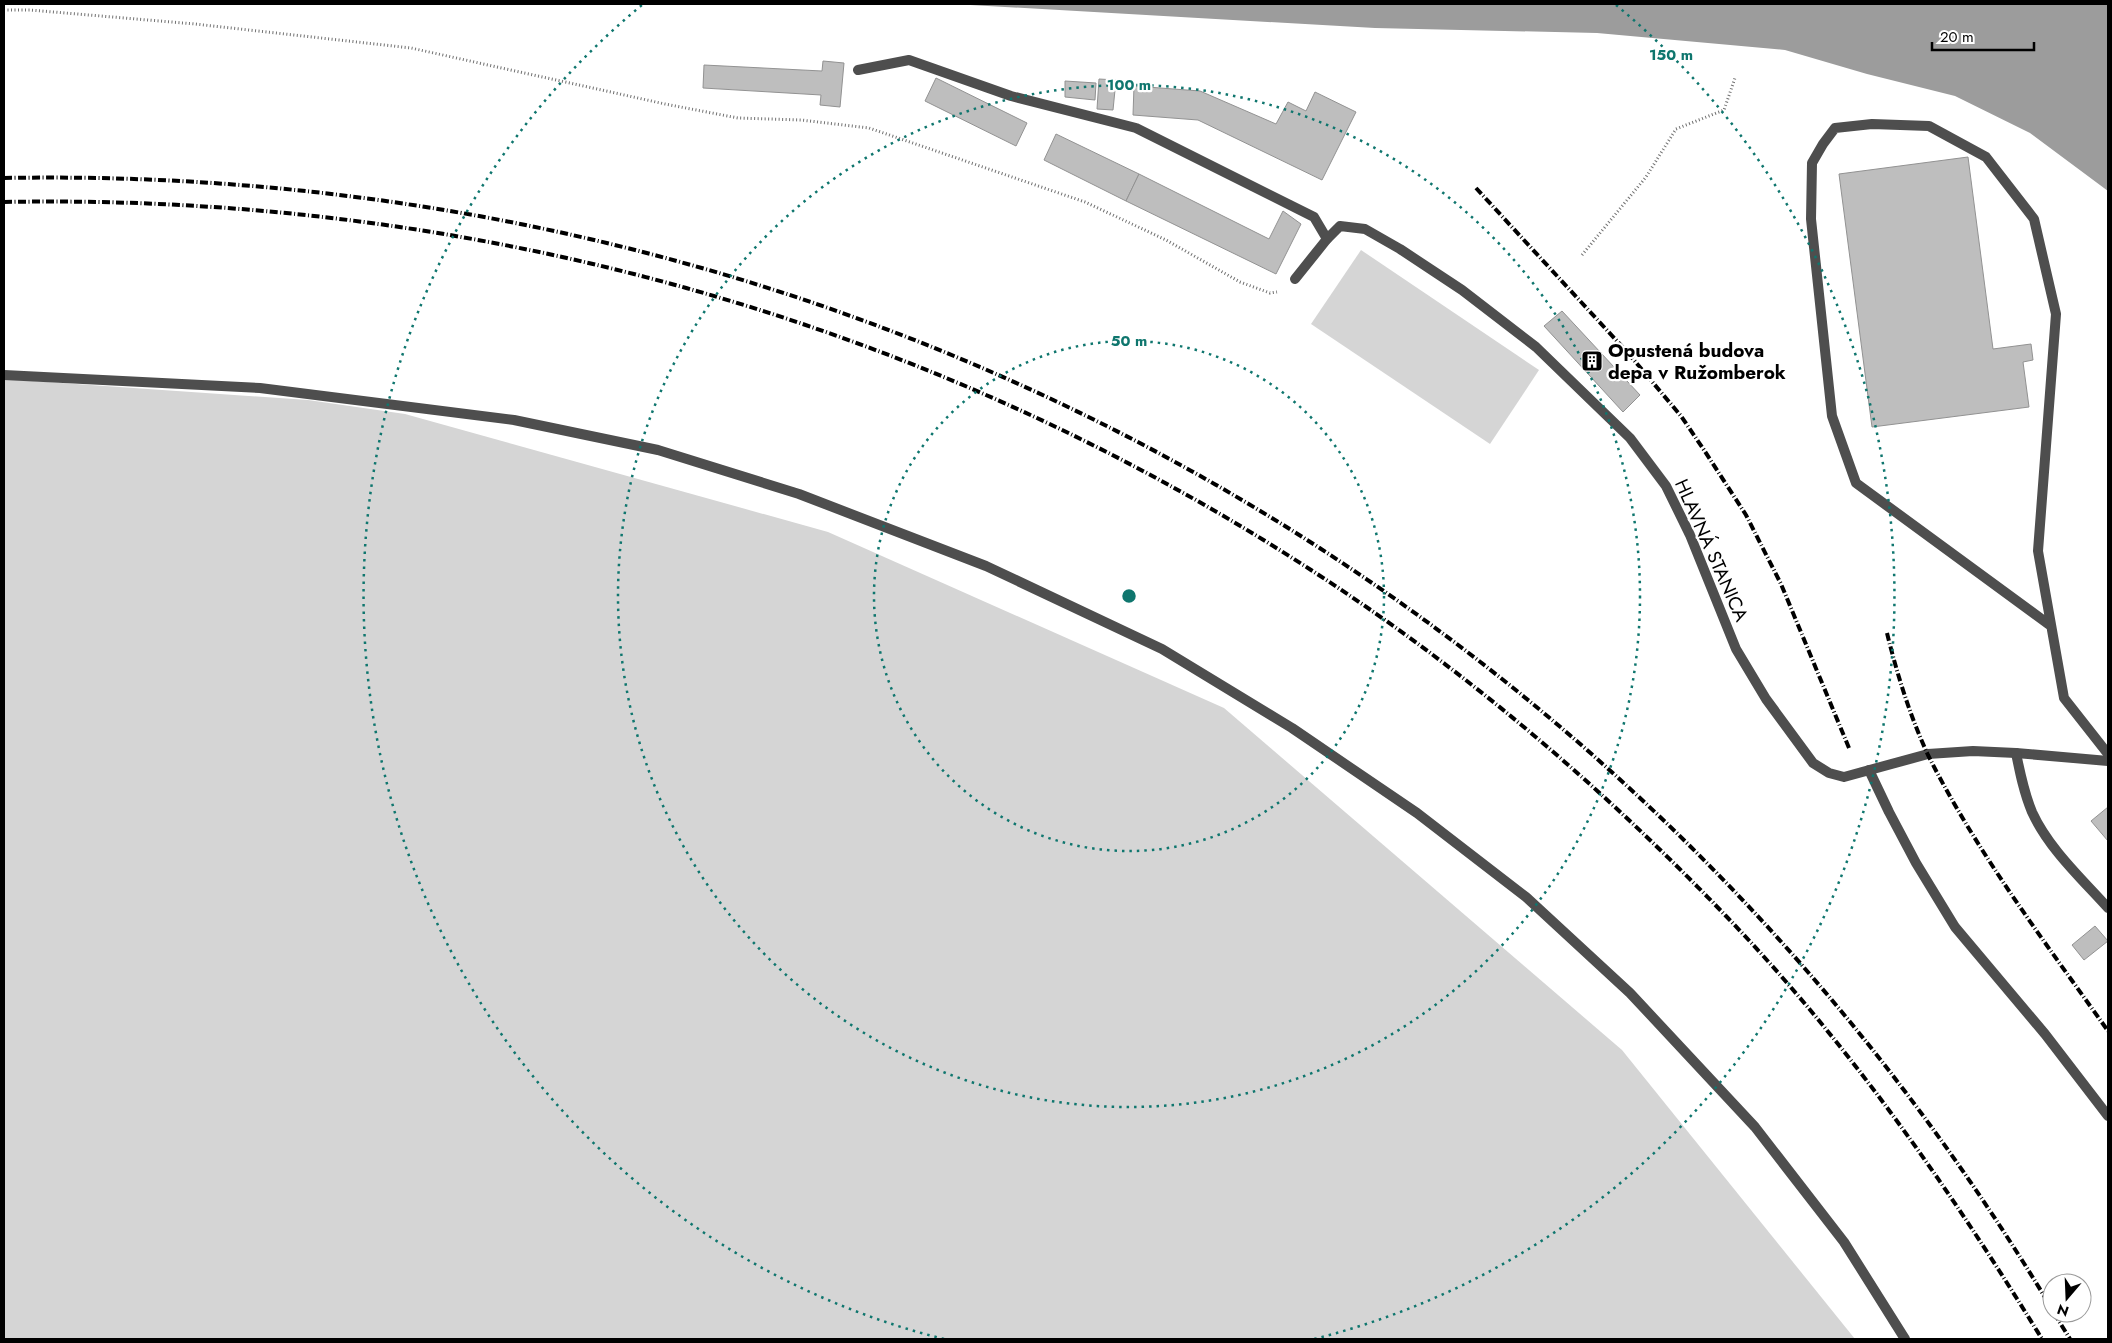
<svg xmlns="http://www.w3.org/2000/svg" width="2112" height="1343" font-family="Jost,sans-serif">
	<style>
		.green { fill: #d5d5d5 }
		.water { fill: #9c9c9c }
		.building { fill: #bebebe; stroke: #929292 }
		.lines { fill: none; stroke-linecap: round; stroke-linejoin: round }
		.path { stroke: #707070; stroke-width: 3; stroke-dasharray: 1 2.5; stroke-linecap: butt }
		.service { stroke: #4e4e4e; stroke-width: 10 }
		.tertiary { stroke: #4e4e4e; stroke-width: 10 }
		.rail { stroke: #000; stroke-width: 4; stroke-dasharray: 8 2.5 1 2.5; stroke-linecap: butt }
		.ring { fill: none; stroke: #0f766e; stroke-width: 2.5; stroke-dasharray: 2.5 5 }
		.labels { text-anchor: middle; stroke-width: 4.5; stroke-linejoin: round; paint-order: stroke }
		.poi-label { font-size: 19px; font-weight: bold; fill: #000; stroke: #fff; text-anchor: start }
		.street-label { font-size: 19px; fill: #000; stroke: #fff }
		.centre { fill: #0f766e; stroke: #fff; stroke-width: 2.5 }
		.ring-label { font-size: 15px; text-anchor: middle; font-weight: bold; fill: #0f766e; stroke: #fff; stroke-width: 4.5; stroke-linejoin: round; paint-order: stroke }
	</style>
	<rect width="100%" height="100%" fill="#fff"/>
	<!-- green -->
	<g class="green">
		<polygon points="1361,250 1539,370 1490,444 1311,324"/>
		<polygon points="4,379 308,400 405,414 828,532 1224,708 1622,1050 1855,1339 4,1339"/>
	</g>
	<!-- water -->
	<polygon class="water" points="953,4 2108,4 2108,191 2030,133 1955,96 1867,74 1785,50 1597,33 1375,28"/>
	<!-- building -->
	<g class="building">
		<polygon points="823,61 844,63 840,107 820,105 821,95 703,88 704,65 822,71"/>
		<polygon points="936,78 1027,123 1016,146 925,101"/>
		<polygon points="1099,79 1116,80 1113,110 1097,109"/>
		<polygon points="1065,81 1096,83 1095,100 1065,97"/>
		<polygon points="1134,86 1200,91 1276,124 1288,102 1306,111 1315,92 1356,112 1322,180 1198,120 1133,115"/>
		<polygon points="1056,134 1139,174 1126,201 1044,160"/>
		<polygon points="1968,157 1993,349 2031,344 2033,360 2023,362 2029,407 1872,427 1839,174"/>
		<polygon points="1139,174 1269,239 1283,211 1301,224 1276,274 1126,201"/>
		<polygon points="1562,311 1640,395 1623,412 1544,326"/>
		<polygon points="2108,807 2108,841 2091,821"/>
		<polygon points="2095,926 2108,941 2084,960 2072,945"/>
	</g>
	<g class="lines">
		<!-- path -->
		<g class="path">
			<polyline points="4,10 30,10 195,24 411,48 665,104 738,118 801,120 869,128 1085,202 1166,240 1240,282 1270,293 1277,292"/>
			<polyline points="1582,255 1646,177 1676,129 1724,110 1735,78"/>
		</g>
		<!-- service -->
		<g class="service">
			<polyline points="858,70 909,60 1011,96 1136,128 1314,217 1327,239"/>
			<polyline points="1295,279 1327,239 1340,226 1365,229 1400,249 1462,290 1536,347 1630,438 1666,486 1690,535 1736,649 1766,699 1813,763 1829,773 1844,777 1928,754 1973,751 2016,753 2108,761"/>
			<polyline points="2051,626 1856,483 1832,416 1811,219 1812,163 1823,144 1835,128 1872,124 1929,126 1986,157 2034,219 2056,314 2038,551 2064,698 2108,754"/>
			<path d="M 2016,753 C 2020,773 2024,793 2032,812 C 2049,849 2082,879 2108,908"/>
			<polyline points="1869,770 1889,812 1916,863 1955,927 2045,1034 2108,1116"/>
		</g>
		<!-- tertiary -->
		<polyline class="tertiary" points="4,375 260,388 514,420 658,450 799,494 986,566 1162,649 1292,728 1417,813 1526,897 1630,993 1755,1127 1844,1242 1905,1339"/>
		<!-- rail -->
		<g class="rail">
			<path d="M 4,178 C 848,162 1618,584 2052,1309"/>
			<polyline points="1476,188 1628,353 1681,416 1704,450 1746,515 1781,584 1849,748"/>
			<path d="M 4,202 C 468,193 921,317 1311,570 C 1463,668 1601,786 1726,916 C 1849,1044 1950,1189 2042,1339"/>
			<path d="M 1887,633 C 1897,674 1910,716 1928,755 C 1977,853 2045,942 2108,1031"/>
			<polyline points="2054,1313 2070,1339"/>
		</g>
	</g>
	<!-- distance rings -->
	<g class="ring">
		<circle cx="1129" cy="596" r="255"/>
		<circle cx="1129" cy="596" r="511"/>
		<path d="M944 1339A766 766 0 0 1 642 5M1616 5A766 766 0 0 1 1314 1339"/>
	</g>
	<!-- icons -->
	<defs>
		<g id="building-square" transform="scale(1.125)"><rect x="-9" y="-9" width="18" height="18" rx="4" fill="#000" stroke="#fff"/><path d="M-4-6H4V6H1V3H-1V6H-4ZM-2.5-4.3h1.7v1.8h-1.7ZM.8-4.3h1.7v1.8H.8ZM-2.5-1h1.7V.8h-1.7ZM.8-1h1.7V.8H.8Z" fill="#fff"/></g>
	</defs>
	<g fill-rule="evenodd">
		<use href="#building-square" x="1592" y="361"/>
	</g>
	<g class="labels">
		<!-- poi labels -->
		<g class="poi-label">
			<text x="1608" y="357">Opustená budova<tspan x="1608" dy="22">depa v Ružomberok</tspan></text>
		</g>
		<!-- street labels -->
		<g class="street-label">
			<text transform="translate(1712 550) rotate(66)" y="7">HLAVNÁ STANICA</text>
		</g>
	</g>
	<circle cx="1129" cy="596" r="8" class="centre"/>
	<g class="ring-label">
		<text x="1671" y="60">150 m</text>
		<text x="1129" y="90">100 m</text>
		<text x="1129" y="346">50 m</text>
	</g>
	<!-- border -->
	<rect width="2112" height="1343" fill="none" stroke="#000000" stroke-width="10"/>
	<!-- north arrow -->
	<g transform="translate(2067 1298) rotate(199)"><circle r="24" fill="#ffffff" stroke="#999999"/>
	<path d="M0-4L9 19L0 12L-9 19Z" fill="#000000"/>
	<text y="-8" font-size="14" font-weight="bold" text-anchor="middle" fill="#000000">N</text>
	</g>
	<!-- scale -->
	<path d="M1932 42v8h102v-8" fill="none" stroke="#000000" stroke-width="2.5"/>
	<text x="1940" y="42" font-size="15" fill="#000000" stroke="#ffffff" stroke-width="4" paint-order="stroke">20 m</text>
</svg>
